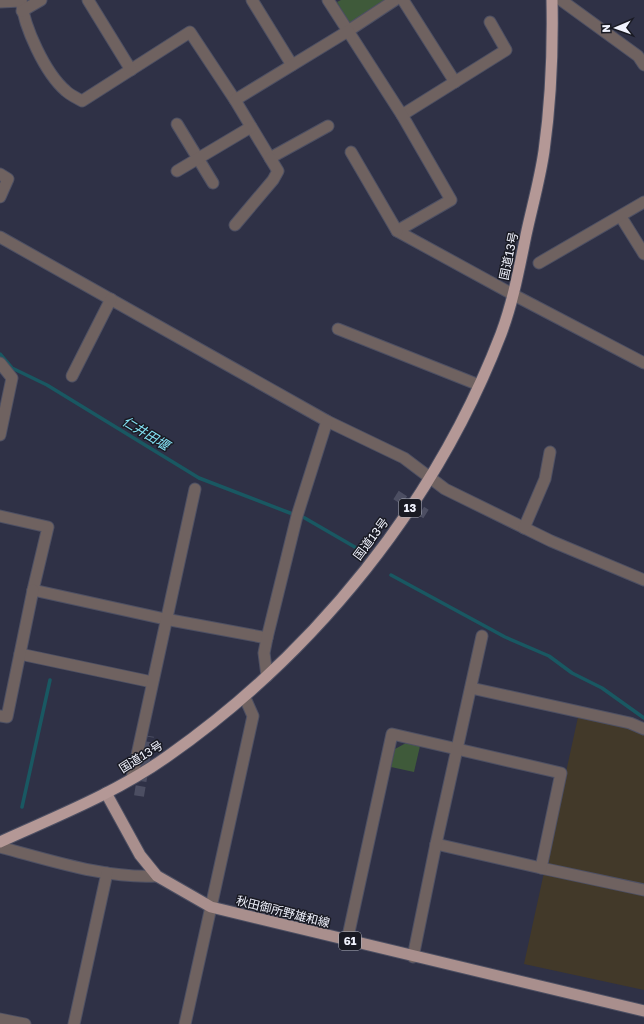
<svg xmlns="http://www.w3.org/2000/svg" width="644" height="1024" font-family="'Golos Text','Noto Sans JP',sans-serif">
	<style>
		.commercial { fill: #423929 }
		.park { fill: #3f5a3a }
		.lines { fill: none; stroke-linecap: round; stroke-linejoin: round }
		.stream { stroke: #195862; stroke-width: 3.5 }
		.pedestrian-tunnel { stroke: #4c4e62; stroke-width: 10; stroke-dasharray: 10 5; stroke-linecap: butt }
		.minor-casing { stroke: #4e5063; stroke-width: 13 }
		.tertiary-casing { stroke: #4e5063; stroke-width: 13 }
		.primary-casing { stroke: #4e5063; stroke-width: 13 }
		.trunk-casing { stroke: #4e5063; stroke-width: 13 }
		.minor { stroke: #6f6260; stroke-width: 11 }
		.tertiary { stroke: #6f6260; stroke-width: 11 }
		.primary { stroke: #a98f8d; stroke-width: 11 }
		.trunk { stroke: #b49896; stroke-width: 11 }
		.labels { text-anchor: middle; stroke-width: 3; stroke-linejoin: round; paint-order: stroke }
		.shield { fill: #191a23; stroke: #b0b2bc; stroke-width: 1 }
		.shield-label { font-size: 11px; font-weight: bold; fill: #f1f3fe }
		.street-label { font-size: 12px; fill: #f1f3fe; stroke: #191a23 }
		.water-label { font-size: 13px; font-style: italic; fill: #85e4f7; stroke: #191a23 }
	</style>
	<rect width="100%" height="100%" fill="#2f3146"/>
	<!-- commercial -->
	<polygon class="commercial" points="578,717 633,728 644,734 644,990 524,964"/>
	<!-- park -->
	<g class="park">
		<polygon points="341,0 389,0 350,24 337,2"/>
		<polygon points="406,743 420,746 414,772 391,767 395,749"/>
	</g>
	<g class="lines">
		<!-- stream -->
		<g class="stream">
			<polyline points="0,354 12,368 47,385 199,478 290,513"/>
			<polyline points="303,517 360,550"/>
			<polyline points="391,575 505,637 549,656 572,673 602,688 644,718"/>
			<polyline points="22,807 50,680"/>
		</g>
		<!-- pedestrian-tunnel -->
		<g class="pedestrian-tunnel">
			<polyline points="396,495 426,514"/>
			<polyline points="139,796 149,736"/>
		</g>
		<!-- minor casing -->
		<g class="minor-casing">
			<g id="minor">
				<path d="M 21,0 C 24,27 45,73 66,91 C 70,95 77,98 82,101 L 190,32 L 235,100"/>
				<polyline points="88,0 131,70"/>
				<polyline points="252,0 292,65"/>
				<polyline points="328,0 348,31 395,0"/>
				<polyline points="403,0 455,82"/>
				<polyline points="561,0 638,56 644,65"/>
				<polyline points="0,2 21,1"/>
				<polyline points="22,11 41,0"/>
				<polyline points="402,115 506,50 490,22"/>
				<polyline points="177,124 213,183"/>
				<polyline points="328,126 270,158 235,100 348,31 402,115 451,200 397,231 514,295 644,363"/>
				<polyline points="351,152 397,231"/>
				<polyline points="177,171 251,127"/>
				<polyline points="0,174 8,179 0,197"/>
				<polyline points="621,217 644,254"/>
				<polyline points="235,225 273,180 278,171 270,158"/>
				<polyline points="0,237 327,421 404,458 445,489 551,541 644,580"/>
				<polyline points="539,263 644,202"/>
				<polyline points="338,329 479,385"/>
				<polyline points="0,363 12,378 0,435"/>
				<polyline points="72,376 111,299"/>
				<polyline points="0,516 48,527 33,590 165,619 267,638"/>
				<polyline points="524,528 545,479 550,452"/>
				<polyline points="20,654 152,682"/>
				<polyline points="267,676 264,653 267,638 297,516 327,421"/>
				<polyline points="471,688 630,723 644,729"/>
				<polyline points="0,716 7,717 33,590"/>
				<polyline points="132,778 195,489"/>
				<path d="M 0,847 C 50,860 106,879 157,876"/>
				<polyline points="541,868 644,890"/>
				<polyline points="211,907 253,716 245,698"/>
				<polyline points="347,941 392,734 561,773 541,868 436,844"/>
				<polyline points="413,957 436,844 482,636"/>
				<polyline points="0,1019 25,1024"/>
				<polyline points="74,1024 107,873"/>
			</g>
		</g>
		<!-- tertiary casing -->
		<g class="tertiary-casing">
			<polyline id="tertiary" points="185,1024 211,907"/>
		</g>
		<!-- primary casing -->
		<g class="primary-casing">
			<polyline id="primary" points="106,793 140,855 157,876 211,907 644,1011"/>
		</g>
		<!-- trunk casing -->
		<g class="trunk-casing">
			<path id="trunk" d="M 0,842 C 57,816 116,793 168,756 C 316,652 436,503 501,334 C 513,302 519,269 526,235 C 532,207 540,179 544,151 C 551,101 553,50 552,0"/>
		</g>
		<!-- minor -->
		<use href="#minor" class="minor"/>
		<!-- tertiary -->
		<use href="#tertiary" class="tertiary"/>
		<!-- primary -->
		<use href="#primary" class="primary"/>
		<!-- trunk -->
		<use href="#trunk" class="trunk"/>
	</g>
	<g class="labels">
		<!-- shield labels -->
		<g class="shield">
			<rect x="399" y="499" width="22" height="18" rx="3"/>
			<rect x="339" y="932" width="22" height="18" rx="3"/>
		</g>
		<g class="shield-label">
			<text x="410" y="512">13</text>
			<text x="350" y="945">61</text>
		</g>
		<!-- street labels -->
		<g class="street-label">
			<text transform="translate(509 256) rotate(-78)" y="4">国道13号</text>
			<text transform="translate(371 539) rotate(-53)" y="4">国道13号</text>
			<text transform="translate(141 757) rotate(-32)" y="4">国道13号</text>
			<text transform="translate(283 912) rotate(14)" y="4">秋田御所野雄和線</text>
		</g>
		<!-- water labels -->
		<g class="water-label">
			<text transform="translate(146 433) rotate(31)" y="5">仁井田堰</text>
		</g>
	</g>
	<!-- north arrow -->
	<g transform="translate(616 28) rotate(268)" stroke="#191a23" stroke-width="3" paint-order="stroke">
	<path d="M0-3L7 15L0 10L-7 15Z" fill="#f1f3fe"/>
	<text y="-6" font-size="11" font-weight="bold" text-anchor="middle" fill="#f1f3fe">N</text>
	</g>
</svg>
